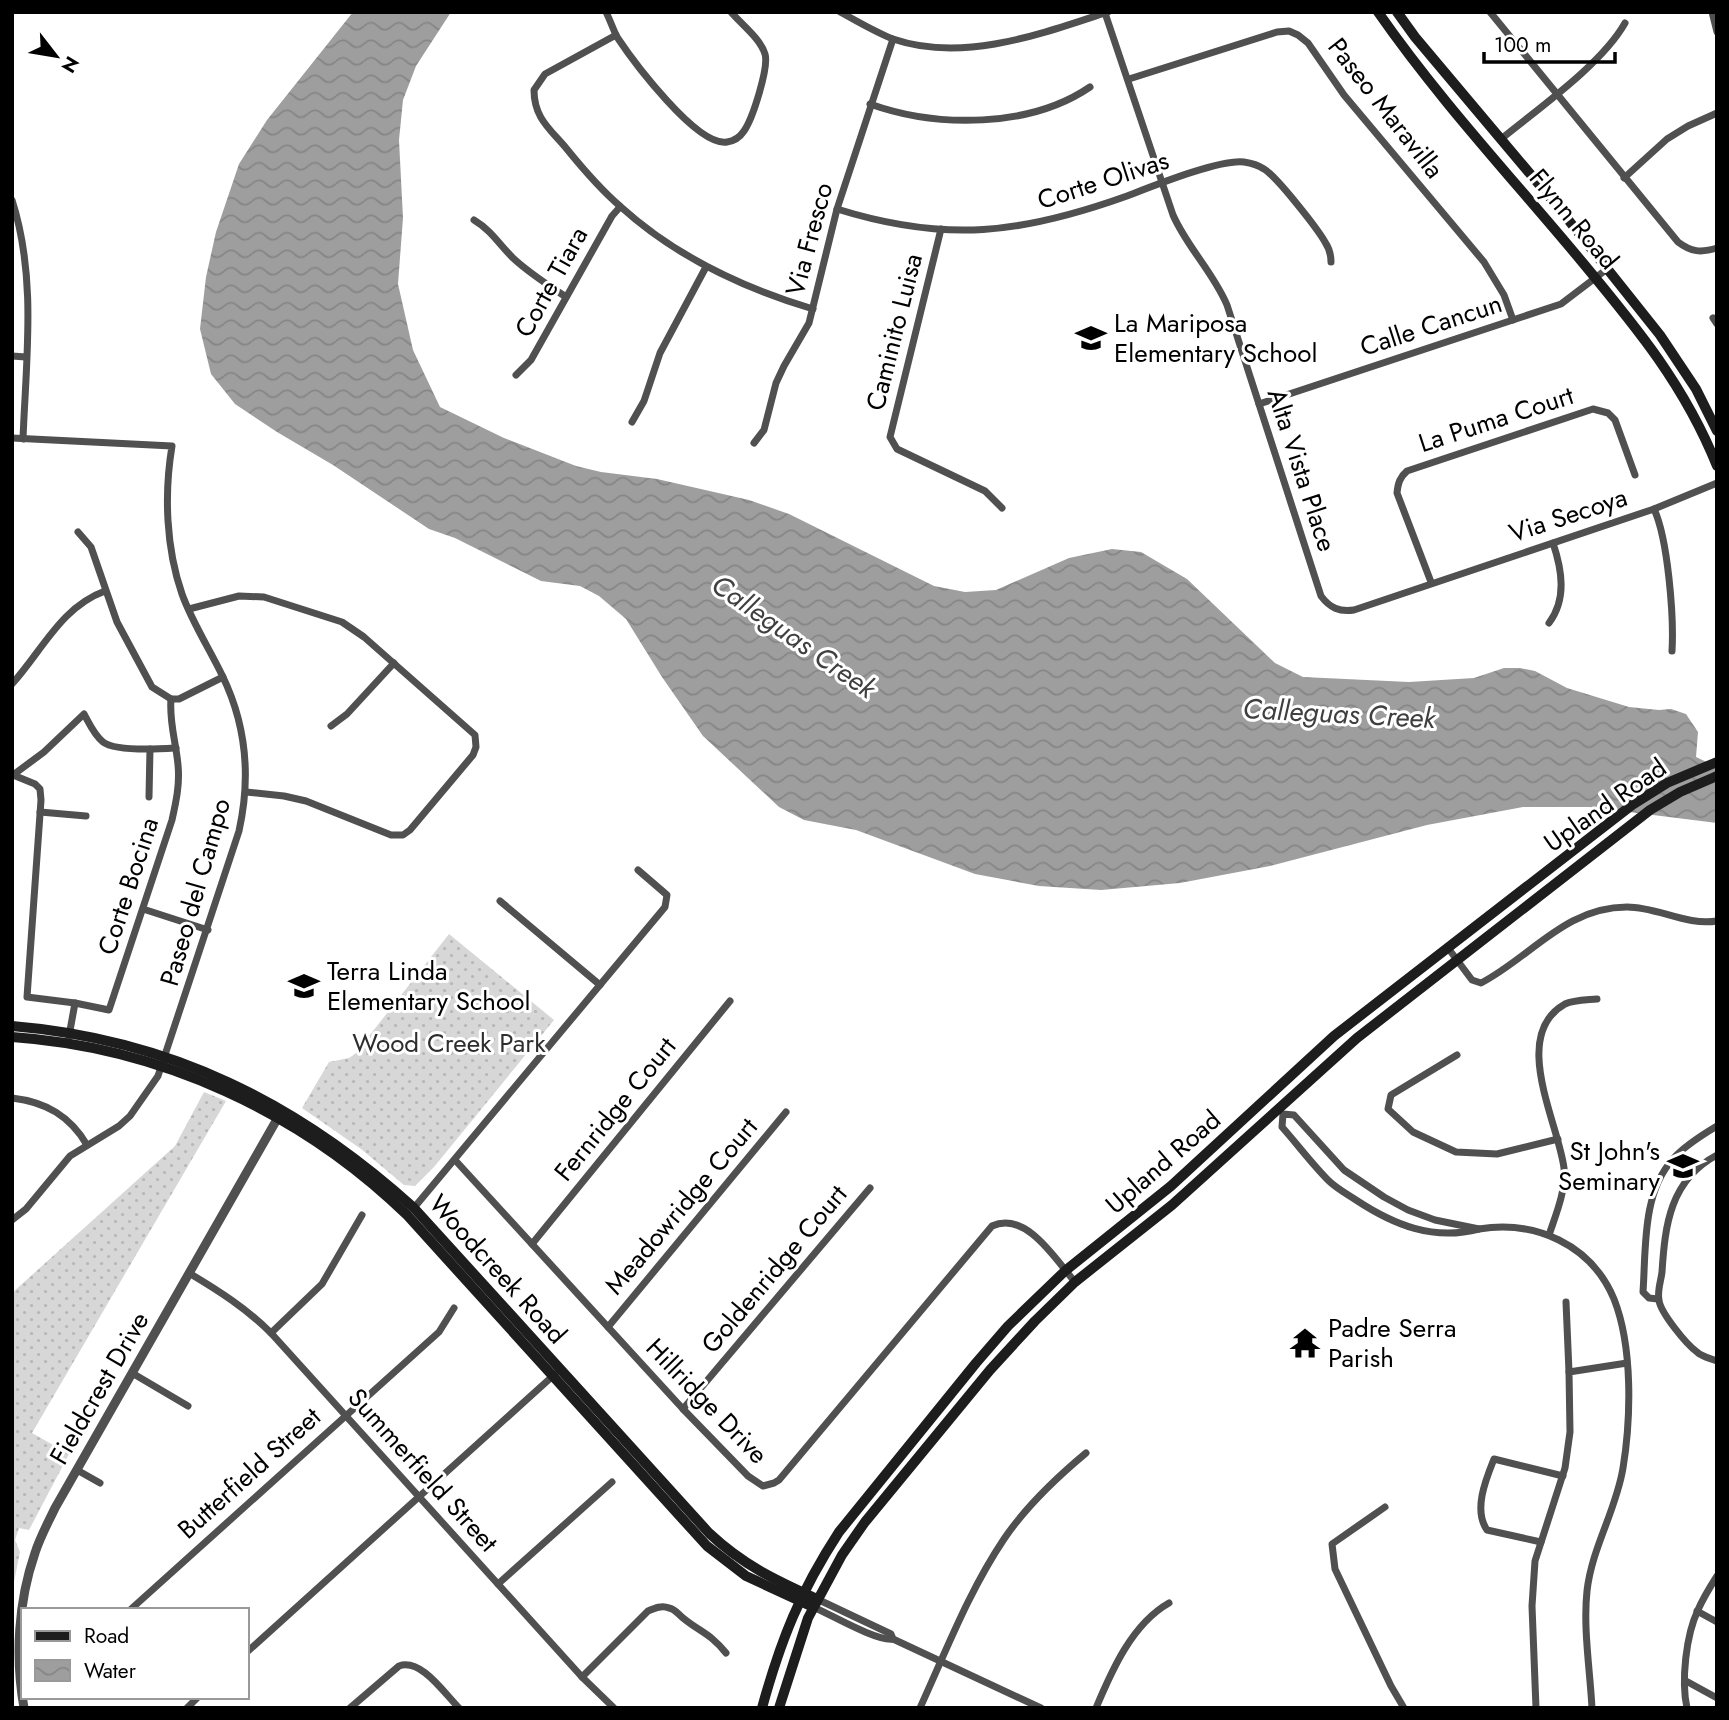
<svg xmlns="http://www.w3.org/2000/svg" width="1729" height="1720" font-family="Jost,sans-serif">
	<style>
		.grass { fill: url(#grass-dots) }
		.water { fill: url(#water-waves) }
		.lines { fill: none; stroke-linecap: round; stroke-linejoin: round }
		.minor { stroke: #505050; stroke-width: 7 }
		.tertiary { stroke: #505050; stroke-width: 9 }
		.secondary { stroke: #1d1d1d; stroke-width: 10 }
		.labels { text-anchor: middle; stroke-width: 6; stroke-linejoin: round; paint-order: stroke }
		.street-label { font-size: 26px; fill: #000; stroke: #fff }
		.poi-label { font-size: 26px; fill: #000; stroke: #fff; text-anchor: start }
		.park-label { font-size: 26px; fill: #2e2e2e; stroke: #fff }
		.water-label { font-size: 28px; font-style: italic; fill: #3f3f3f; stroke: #fff }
	</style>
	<defs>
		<pattern id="grass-dots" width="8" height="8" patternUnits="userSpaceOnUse" patternTransform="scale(1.75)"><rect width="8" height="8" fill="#d7d7d7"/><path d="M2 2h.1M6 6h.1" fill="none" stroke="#b7b7b7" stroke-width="1.8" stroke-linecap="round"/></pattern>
		<pattern id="water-waves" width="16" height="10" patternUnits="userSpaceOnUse" patternTransform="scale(1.75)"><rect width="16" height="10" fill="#9e9e9e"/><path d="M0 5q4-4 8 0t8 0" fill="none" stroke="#868686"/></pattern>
	</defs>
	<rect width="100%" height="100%" fill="#fff"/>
	<!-- grass -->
	<g class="grass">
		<polygon points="449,934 554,1020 434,1167 415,1186 404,1185 361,1149 302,1108 329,1062 349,1058 355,1054"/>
		<polygon points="204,1092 226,1101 32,1433 69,1454 29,1530 19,1528 15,1540 20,1552 12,1592 12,1293 175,1146"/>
	</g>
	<!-- water -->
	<polygon class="water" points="353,12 451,12 416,66 403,100 399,140 403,218 398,284 413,350 440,407 504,438 576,466 601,472 657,479 749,500 789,514 934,586 965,592 996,590 1069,558 1112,549 1141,552 1187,579 1275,663 1303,677 1409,682 1474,678 1504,668 1520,668 1535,671 1567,688 1629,707 1659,710 1671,709 1686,714 1698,732 1696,757 1717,767 1717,823 1589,807 1523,807 1427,825 1270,866 1180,883 1101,890 1039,886 975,874 856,830 804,820 779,807 703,736 662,677 626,619 599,596 580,586 541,581 455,538 429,529 333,465 277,432 235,404 211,374 200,329 206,277 216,232 239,164 267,120"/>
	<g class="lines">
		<!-- minor -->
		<g class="minor">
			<path d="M 606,12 C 610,20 613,29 617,37 C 633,61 697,147 727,142 C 734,141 740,137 744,131 C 753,118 769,67 765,54 C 760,38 741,24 731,12"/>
			<path d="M 840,12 C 857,21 875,32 893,39 C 963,63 1041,34 1108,12"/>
			<path d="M 1490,12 L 1678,242 C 1691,252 1701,253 1717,248"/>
			<polyline points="1712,12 1717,32"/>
			<path d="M 1105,13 L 1173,215 C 1187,247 1213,272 1227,305 L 1321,596 C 1330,608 1339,612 1354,610 L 1654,509 L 1717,483"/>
			<path d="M 616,35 L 545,74 L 534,90 C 534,118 550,129 566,148 C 583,169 601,190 621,207 C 675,256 743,288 813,309"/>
			<polyline points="1129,79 1277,32 1289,31 1298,35 1308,43 1344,95 1484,262 1504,295 1513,320"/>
			<path d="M 870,104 C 937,128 1030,128 1090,87"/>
			<path d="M 1501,139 C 1539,108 1602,64 1625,23"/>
			<polyline points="1624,178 1667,139 1688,126 1717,113"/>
			<path d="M 12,200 C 37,278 26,359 23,439"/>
			<path d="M 837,209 C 946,243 1021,234 1127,196 C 1153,186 1220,159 1244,162 C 1251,163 1258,165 1264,169 C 1277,177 1317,228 1325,242 C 1329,248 1331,255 1331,262"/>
			<path d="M 474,220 C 492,231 498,243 513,258 C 529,273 548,285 566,297"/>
			<polyline points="941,229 890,437 897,449 985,491 1002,508"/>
			<polyline points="1713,318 1717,324"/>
			<polyline points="12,356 26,357"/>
			<polyline points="516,375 531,360 612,216 620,207"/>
			<polyline points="1259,404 1561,304 1607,269"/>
			<polyline points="632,422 644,401 660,353 706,267"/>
			<path d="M 12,438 L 172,446 C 164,494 166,548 182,594 C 192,622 209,648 222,675 C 246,724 251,777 239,831 L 158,1076 L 130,1116 L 119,1126 L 70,1156 L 26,1209 L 12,1220"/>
			<polyline points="754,443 764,430 776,383 784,366 809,323 837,209 893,39"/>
			<path d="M 1654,509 C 1668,539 1674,617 1672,651"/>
			<polyline points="78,532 91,547 117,622 152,687 171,699 179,699 223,677"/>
			<path d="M 1431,582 L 1397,493 C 1398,483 1400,477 1407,471 L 1593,409 L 1608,413 L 1615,420 L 1635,475"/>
			<polyline points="189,609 239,596 264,597 342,622 364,637 475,735 476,747 473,755 410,830 403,835 391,835 306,801 284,796 246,792"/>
			<path d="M 1549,623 C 1567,599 1562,570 1553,543"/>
			<path d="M 12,684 C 42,651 61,607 105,591"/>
			<polyline points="331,726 347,714 394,663"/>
			<polyline points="149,797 150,749"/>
			<polyline points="40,812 86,816"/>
			<polyline points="500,901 600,985"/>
			<polyline points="143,909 208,930"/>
			<path d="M 1448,948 L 1472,980 L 1481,983 C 1531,957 1565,907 1627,907 C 1658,907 1686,926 1717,921"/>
			<path d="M 75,1003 L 27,997 L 41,800 L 40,789 L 35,784 L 13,775 L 44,752 L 84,714 C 89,723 94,735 103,742 C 116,752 160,749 176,748"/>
			<path d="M 69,1036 L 75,1003 L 109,1010 L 172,820 C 176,802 180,784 178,765 C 176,742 169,722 171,699"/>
			<polyline points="1457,1055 1391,1095 1388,1109 1413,1132 1456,1152 1497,1154 1558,1139"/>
			<path d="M 12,1098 C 46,1102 70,1116 87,1145"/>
			<path d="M 1283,1114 L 1294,1115 L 1344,1170 L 1384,1197 L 1408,1210 L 1435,1220 L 1479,1229 C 1433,1241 1394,1225 1356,1200 C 1347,1194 1336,1188 1329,1181 C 1312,1164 1298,1145 1282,1127 Z"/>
			<path d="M 1717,1155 C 1670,1180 1665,1225 1662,1272 C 1661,1281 1657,1291 1659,1300 C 1660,1312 1686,1344 1697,1352 C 1702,1357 1710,1358 1717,1361"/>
			<path d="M 455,1160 L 683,1409 L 748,1476 L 763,1486 L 774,1483 L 779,1480 L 992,1226 C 1026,1210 1056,1260 1075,1282"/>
			<polyline points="413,1209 665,907 667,895 638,870"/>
			<path d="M 1479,1229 C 1535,1220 1591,1244 1614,1299 C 1633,1347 1631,1419 1623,1468 C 1616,1511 1592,1547 1587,1591 C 1583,1628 1590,1670 1592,1708"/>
			<path d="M 1549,1235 C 1556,1214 1566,1191 1564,1168 C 1558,1122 1510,1035 1565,1004 C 1573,1000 1587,1000 1597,999"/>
			<polyline points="532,1244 730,1001"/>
			<path d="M 189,1273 C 219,1291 246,1308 271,1333 L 582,1677 L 614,1708"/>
			<path d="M 1658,1299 L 1649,1298 L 1643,1292 C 1646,1249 1642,1193 1673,1159 C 1684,1146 1702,1135 1717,1126"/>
			<polyline points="1566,1302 1569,1372"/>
			<polyline points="608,1327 786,1112"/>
			<polyline points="271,1333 322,1284 362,1215"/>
			<polyline points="132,1373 188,1406"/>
			<polyline points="683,1409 870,1188"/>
			<polyline points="77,1470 100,1483"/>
			<polyline points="1385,1507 1332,1544 1335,1569 1391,1686 1404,1708"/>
			<path d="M 1541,1542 L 1487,1530 C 1473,1510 1486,1479 1494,1459 L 1563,1476"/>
			<polyline points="498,1584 612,1482"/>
			<polyline points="817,1599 891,1634 893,1639 1041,1708"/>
			<path d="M 813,1607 C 830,1614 877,1642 893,1639"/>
			<polyline points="130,1610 439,1332 454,1308"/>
			<polyline points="1697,1611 1717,1622"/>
			<polyline points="247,1652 555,1374"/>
			<path d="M 582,1677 L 648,1611 C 655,1608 662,1605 669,1608 C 675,1609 678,1614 683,1618 C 700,1632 710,1633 726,1653"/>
			<polyline points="1686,1681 1717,1698"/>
			<polyline points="187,1708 198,1697"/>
			<path d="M 350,1708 L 399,1666 C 421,1658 444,1693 459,1708"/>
			<path d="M 920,1708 C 946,1651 969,1591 1004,1539 C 1027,1505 1056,1478 1086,1453"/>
			<path d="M 1096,1708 C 1112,1670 1132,1624 1169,1603"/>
			<polyline points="1536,1708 1532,1606 1535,1561 1565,1468 1570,1432 1569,1372 1627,1363"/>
			<path d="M 1687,1708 C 1681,1681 1686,1635 1698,1610 C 1703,1598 1710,1587 1717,1576"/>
		</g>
		<!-- tertiary -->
		<path class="tertiary" d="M 24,1708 C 15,1657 18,1602 35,1553 C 40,1537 48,1523 55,1508 L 280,1114"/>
		<!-- secondary -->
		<g class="secondary">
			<path d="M 1378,12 C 1440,101 1514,180 1583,263 C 1637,328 1685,386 1717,466"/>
			<polyline points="1397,12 1415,37 1558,207 1660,335 1696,389 1717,431"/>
			<path d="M 12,1026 C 170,1039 298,1103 414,1208 L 709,1533 C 743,1565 775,1580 817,1599"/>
			<path d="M 12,1037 C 160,1047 301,1112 407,1215 L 707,1546 L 746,1576 L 813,1607"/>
			<path d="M 762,1708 C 781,1639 800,1592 839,1532 L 976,1363 L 1008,1326 L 1065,1271 L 1171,1186 L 1334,1036 L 1632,805 L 1667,783 L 1717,762"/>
			<polyline points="779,1708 808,1618 842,1555 865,1522 990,1370 1035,1321 1075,1282 1172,1205 1357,1038 1650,810 1680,792 1717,776"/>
		</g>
	</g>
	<!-- icons -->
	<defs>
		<g id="school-bare" transform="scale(2.415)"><path d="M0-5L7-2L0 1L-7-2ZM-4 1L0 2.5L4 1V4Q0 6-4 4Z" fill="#000" stroke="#fff" stroke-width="2.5" paint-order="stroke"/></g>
		<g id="university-bare" transform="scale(2.415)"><path d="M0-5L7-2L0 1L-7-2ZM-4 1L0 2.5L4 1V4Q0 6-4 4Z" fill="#000" stroke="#fff" stroke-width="2.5" paint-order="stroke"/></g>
		<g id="temple-bare" transform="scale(2.415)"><path d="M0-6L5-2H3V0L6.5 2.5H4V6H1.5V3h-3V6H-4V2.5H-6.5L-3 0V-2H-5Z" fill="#000" stroke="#fff" stroke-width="2.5" paint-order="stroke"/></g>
	</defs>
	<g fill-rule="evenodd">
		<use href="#school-bare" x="1091" y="338"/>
		<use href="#school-bare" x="304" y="986"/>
		<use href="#university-bare" x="1683" y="1166"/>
		<use href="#temple-bare" x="1305" y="1343"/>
	</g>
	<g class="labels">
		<!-- street labels -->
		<g class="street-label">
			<text transform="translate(1386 108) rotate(52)" y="9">Paseo Maravilla</text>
			<text transform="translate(1103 180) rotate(-18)" y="9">Corte Olivas</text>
			<text transform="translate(1574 219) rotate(50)" y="9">Flynn Road</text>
			<text transform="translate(809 239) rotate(-75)" y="9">Via Fresco</text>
			<text transform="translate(551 282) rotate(-61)" y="9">Corte Tiara</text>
			<text transform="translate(1431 325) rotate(-18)" y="9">Calle Cancun</text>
			<text transform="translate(894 332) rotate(-76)" y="9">Caminito Luisa</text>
			<text transform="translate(1496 419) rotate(-18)" y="9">La Puma Court</text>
			<text transform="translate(1302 470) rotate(72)" y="9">Alta Vista Place</text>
			<text transform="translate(1568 515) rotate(-18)" y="9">Via Secoya</text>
			<text transform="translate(1605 805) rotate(-35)" y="9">Upland Road</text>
			<text transform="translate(128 886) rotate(-72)" y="9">Corte Bocina</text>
			<text transform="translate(195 892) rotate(-74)" y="9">Paseo del Campo</text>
			<text transform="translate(615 1109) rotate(-51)" y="9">Fernridge Court</text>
			<text transform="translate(1163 1162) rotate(-41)" y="9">Upland Road</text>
			<text transform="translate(681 1206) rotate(-50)" y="9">Meadowridge Court</text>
			<text transform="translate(498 1269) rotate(48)" y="9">Woodcreek Road</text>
			<text transform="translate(774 1269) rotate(-50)" y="9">Goldenridge Court</text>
			<text transform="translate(99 1388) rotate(-60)" y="9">Fieldcrest Drive</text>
			<text transform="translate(707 1401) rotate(46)" y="9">Hillridge Drive</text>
			<text transform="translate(423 1470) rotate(48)" y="9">Summerfield Street</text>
			<text transform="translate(249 1473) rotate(-42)" y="9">Butterfield Street</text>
		</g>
		<!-- poi labels -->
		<g class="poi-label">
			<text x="1114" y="332">La Mariposa<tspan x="1114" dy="30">Elementary School</tspan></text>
			<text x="327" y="980">Terra Linda<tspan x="327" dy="30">Elementary School</tspan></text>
			<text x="1660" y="1160" text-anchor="end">St John's<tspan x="1660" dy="30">Seminary</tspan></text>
			<text x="1328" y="1337">Padre Serra<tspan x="1328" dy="30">Parish</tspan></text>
		</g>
		<!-- park labels -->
		<g class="park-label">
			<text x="449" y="1052">Wood Creek Park</text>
		</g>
		<!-- water labels -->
		<g class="water-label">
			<text transform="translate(794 636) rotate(35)" y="10">Calleguas Creek</text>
			<text transform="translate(1339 713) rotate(3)" y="10">Calleguas Creek</text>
		</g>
	</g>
	<!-- border -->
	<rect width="1729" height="1720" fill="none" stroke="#000000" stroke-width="28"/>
	<!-- legend -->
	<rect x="21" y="1608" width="228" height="91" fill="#ffffff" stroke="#999999" stroke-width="2"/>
	<rect x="35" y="1631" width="35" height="10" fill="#1d1d1d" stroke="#999999" stroke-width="2"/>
	<text x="84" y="1643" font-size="21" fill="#000000">Road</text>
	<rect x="35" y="1660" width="35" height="21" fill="url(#water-waves)" stroke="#999999" stroke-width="2"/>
	<text x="84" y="1678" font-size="21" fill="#000000">Water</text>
	<!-- north arrow -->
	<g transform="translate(56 56) rotate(121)" stroke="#ffffff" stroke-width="5" paint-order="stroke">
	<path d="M0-5L12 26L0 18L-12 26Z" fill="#000000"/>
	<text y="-10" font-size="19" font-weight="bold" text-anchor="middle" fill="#000000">N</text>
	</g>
	<!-- scale -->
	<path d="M1484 52v10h131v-10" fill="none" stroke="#000000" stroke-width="3.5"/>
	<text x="1494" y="52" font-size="21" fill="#000000" stroke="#ffffff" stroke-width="5" paint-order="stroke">100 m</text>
</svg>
